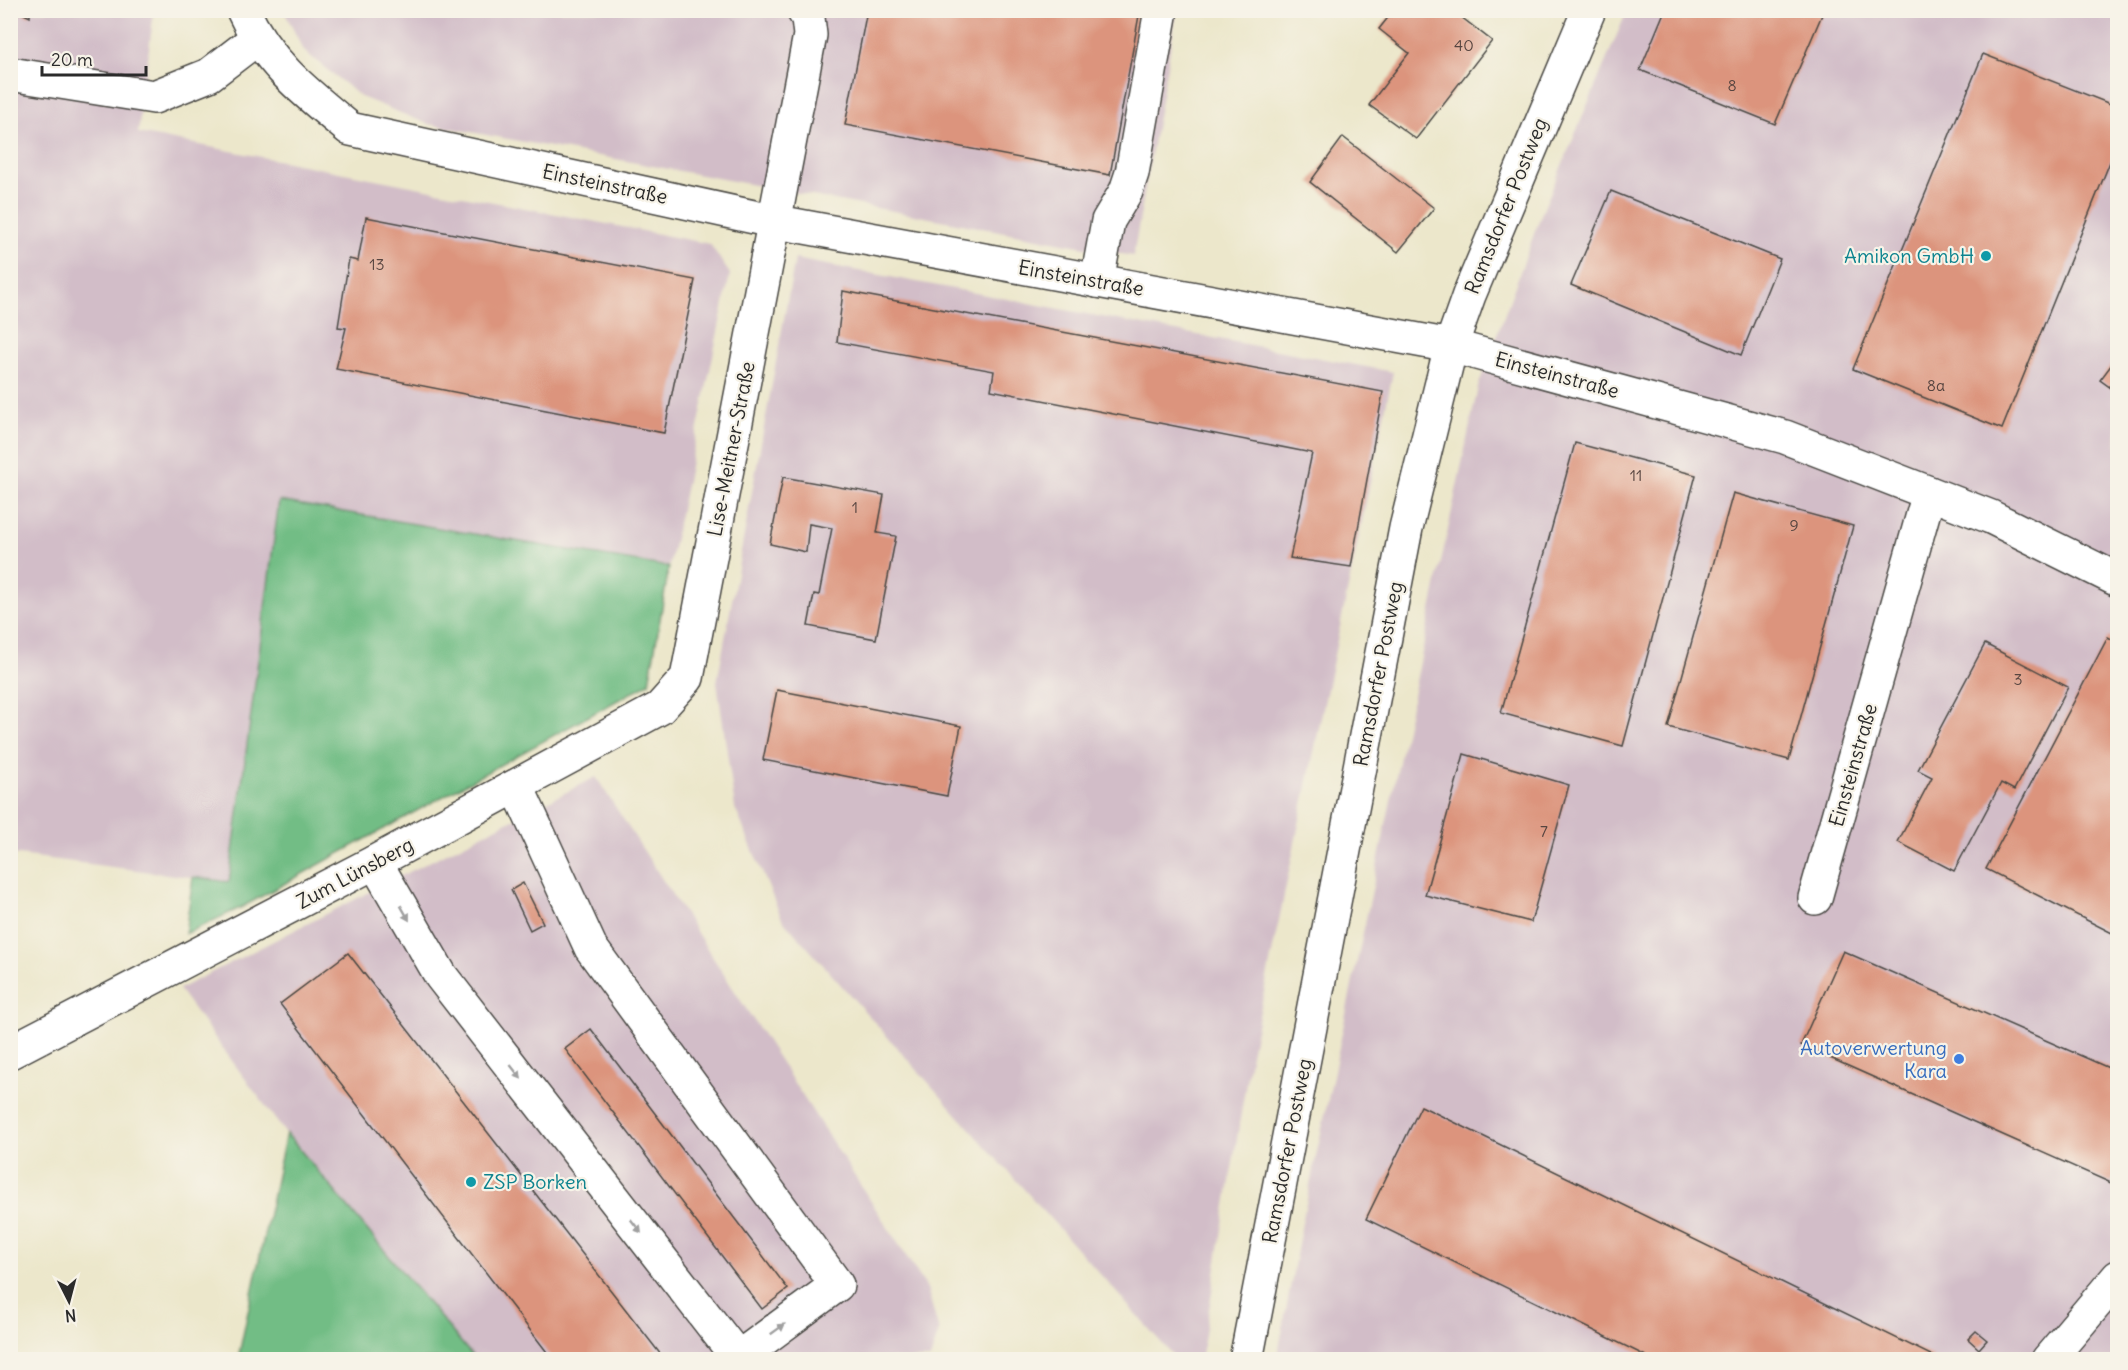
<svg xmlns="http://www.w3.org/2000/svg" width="2128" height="1370" font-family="Delius,sans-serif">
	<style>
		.industrial { fill: #d2bdc8 }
		.forest { fill: #72bd85; stroke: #4e7458; stroke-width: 1.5 }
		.building { fill: #dc947d }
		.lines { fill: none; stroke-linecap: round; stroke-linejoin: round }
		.minor-casing { stroke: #484743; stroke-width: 36 }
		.minor { stroke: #fff; stroke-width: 33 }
		.oneway { fill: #a0a0a0 }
		.culture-dot { fill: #0f9aa8; stroke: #f7f3e8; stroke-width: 2 }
		.shop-dot { fill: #3f7fe0; stroke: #f7f3e8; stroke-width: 2 }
		.labels { text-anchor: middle; stroke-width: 4.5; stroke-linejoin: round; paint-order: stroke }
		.number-label { font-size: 16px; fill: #574540 }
		.street-label { font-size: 20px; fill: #2b2b2b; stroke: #f7f3e8 }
		.culture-label { font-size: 20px; fill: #0d838f; stroke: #f7f3e8; text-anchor: end }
		.shop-label { font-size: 20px; fill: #366cbe; stroke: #f7f3e8; text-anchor: end }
	</style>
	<rect width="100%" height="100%" fill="#f7f3e8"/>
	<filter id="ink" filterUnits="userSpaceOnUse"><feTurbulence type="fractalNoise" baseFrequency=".0167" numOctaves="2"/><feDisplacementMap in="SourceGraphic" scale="12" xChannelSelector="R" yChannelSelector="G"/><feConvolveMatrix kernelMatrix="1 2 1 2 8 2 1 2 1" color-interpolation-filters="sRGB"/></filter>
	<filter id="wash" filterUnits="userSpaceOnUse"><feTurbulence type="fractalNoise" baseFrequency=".008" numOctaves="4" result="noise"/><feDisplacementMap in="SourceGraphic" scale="24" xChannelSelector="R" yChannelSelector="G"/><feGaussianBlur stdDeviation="1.35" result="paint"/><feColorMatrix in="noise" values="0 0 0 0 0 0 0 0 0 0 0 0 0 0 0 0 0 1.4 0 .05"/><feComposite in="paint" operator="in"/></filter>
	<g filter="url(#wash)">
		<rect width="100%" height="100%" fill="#ece7cb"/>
		<!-- industrial -->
		<g class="industrial">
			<polygon points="11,11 154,11 138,133 710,244 730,274 669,567 279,502 229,882 11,854"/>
			<polygon points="284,11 1177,11 1133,256 428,124 361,97 304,51"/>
			<polygon points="1627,11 2117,11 2117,1359 1277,1360 1302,1223 1478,387 1541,215"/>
			<polygon points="795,259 1393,372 1249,1064 1201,1359 1176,1359 782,919 735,808 717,682"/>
			<polygon points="596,777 927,1288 939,1331 930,1359 475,1359 286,1134 179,989"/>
		</g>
		<!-- forest -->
		<g class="forest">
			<polygon points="279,501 669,567 649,683 244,906 185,934 193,877 229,882"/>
			<polygon points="286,1133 475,1359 238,1359"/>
		</g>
		<g id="blocks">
			<!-- building -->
			<g class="building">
				<polygon points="16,10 30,10 30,17"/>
				<polygon points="867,10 1140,10 1110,175 845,125"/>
				<polygon points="1394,10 1452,10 1492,41 1416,139 1369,105 1409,53 1379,29"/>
				<polygon points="1665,10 1824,10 1775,124 1640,70"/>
				<polygon points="1983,54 2118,107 2118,142 2002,429 1853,369"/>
				<polygon points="1343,137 1434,208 1398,252 1310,182"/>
				<polygon points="1611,191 1780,259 1741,355 1571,285"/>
				<polygon points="366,217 695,280 664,433 336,369 346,328 338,327 349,259 358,261"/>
				<polygon points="843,291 1383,392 1351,567 1290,558 1312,453 991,390 994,371 837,342"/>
				<polygon points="2118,356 2118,393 2100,380"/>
				<polygon points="1575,443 1696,475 1623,746 1501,713"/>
				<polygon points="783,477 884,495 877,533 896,536 876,639 808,626 814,594 819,595 832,528 809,524 806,552 770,544"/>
				<polygon points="1733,493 1853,526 1789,760 1668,727"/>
				<polygon points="2108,637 2118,643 2118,936 1986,869"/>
				<polygon points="1985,644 2068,687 2014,790 2001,783 1954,871 1898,842 1932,777 1918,770"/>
				<polygon points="777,690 961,726 947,796 763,760"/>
				<polygon points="1464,754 1569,785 1531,922 1425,895"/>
				<polygon points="523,883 543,923 530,930 511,890"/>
				<polygon points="1843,951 2118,1072 2118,1168 2111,1183 1801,1045"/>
				<polygon points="348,953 665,1360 553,1360 280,1004"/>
				<polygon points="591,1029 788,1289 762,1309 565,1049"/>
				<polygon points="1421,1106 1933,1356 1931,1360 1654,1360 1366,1219"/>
				<polygon points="1976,1331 1987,1340 1979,1349 1968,1339"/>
			</g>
		</g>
	</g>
	<g filter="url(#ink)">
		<use href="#blocks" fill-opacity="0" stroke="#484743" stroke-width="1.5"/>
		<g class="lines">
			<!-- minor casing -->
			<g class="minor-casing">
				<g id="minor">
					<path d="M 243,10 C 267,63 306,93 350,129 L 772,221 L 1451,346 L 1785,437 L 1991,517 L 2118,580"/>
					<polyline points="10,74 154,97 209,75 256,39"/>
					<polyline points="1097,281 1108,221 1126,191 1132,173 1161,10"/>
					<polyline points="375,862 441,976 738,1358 837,1285 591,948 517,787"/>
					<polyline points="1815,898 1929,493"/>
					<polyline points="10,1052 375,862 660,708 687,678 810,35 808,18 803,10"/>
					<polyline points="1246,1360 1406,528 1451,346 1469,295 1589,10"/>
					<polyline points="2048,1360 2118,1277"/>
				</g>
			</g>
			<!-- minor -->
			<use href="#minor" class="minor"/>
		</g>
		<!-- one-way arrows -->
		<defs><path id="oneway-solid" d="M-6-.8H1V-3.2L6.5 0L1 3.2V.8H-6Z" transform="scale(1.5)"/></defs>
		<g class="oneway">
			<use href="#oneway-solid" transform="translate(405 913) rotate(60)"/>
			<use href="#oneway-solid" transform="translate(516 1072) rotate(52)"/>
			<use href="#oneway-solid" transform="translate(636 1226) rotate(52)"/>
			<use href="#oneway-solid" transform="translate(778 1329) rotate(-36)"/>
		</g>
	</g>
	<!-- markers -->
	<g class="culture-dot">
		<circle cx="1986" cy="256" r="6"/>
		<circle cx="471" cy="1182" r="6"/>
	</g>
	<circle class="shop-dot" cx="1959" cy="1059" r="6"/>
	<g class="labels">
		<!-- number labels -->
		<g class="number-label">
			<text x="1464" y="51">40</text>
			<text x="1732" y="91">8</text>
			<text x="377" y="270">13</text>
			<text x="1936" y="391">8a</text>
			<text x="1636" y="481">11</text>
			<text x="855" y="513">1</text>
			<text x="1794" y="531">9</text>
			<text x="2018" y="685">3</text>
			<text x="1544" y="837">7</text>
		</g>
		<!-- street labels -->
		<g class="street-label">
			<text transform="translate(605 184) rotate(12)" y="7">Einsteinstraße</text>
			<text transform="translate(1506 206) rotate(-68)" y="7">Ramsdorfer Postweg</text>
			<text transform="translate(1081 278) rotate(10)" y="7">Einsteinstraße</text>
			<text transform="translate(1557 375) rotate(15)" y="7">Einsteinstraße</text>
			<text transform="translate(731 449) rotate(-79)" y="7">Lise-Meitner-Straße</text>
			<text transform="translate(1378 674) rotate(-79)" y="7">Ramsdorfer Postweg</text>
			<text transform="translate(1853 765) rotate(-74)" y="7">Einsteinstraße</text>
			<text transform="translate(355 873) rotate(-28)" y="7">Zum Lünsberg</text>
			<text transform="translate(1287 1151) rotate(-79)" y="7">Ramsdorfer Postweg</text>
		</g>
		<!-- culture labels -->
		<g class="culture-label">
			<text x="1974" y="263">Amikon GmbH</text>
			<text x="483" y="1189" text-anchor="start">ZSP Borken</text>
		</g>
		<!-- shop labels -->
		<g class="shop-label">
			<text x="1947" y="1055">Autoverwertung<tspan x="1947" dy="23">Kara</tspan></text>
		</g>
	</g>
	<!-- margin -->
	<rect width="2128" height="1370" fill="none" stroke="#f7f3e8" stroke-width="36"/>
	<!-- north arrow -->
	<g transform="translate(69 1301) rotate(174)" stroke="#f7f3e8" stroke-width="4.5" paint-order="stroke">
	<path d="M0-4.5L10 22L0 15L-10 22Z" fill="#2b2b2b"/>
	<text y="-9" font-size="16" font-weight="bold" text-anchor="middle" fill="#2b2b2b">N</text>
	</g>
	<!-- scale -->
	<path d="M42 66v9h104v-9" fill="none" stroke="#2b2b2b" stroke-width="3"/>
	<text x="51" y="66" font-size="18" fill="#2b2b2b" stroke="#f7f3e8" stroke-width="4.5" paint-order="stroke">20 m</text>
</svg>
